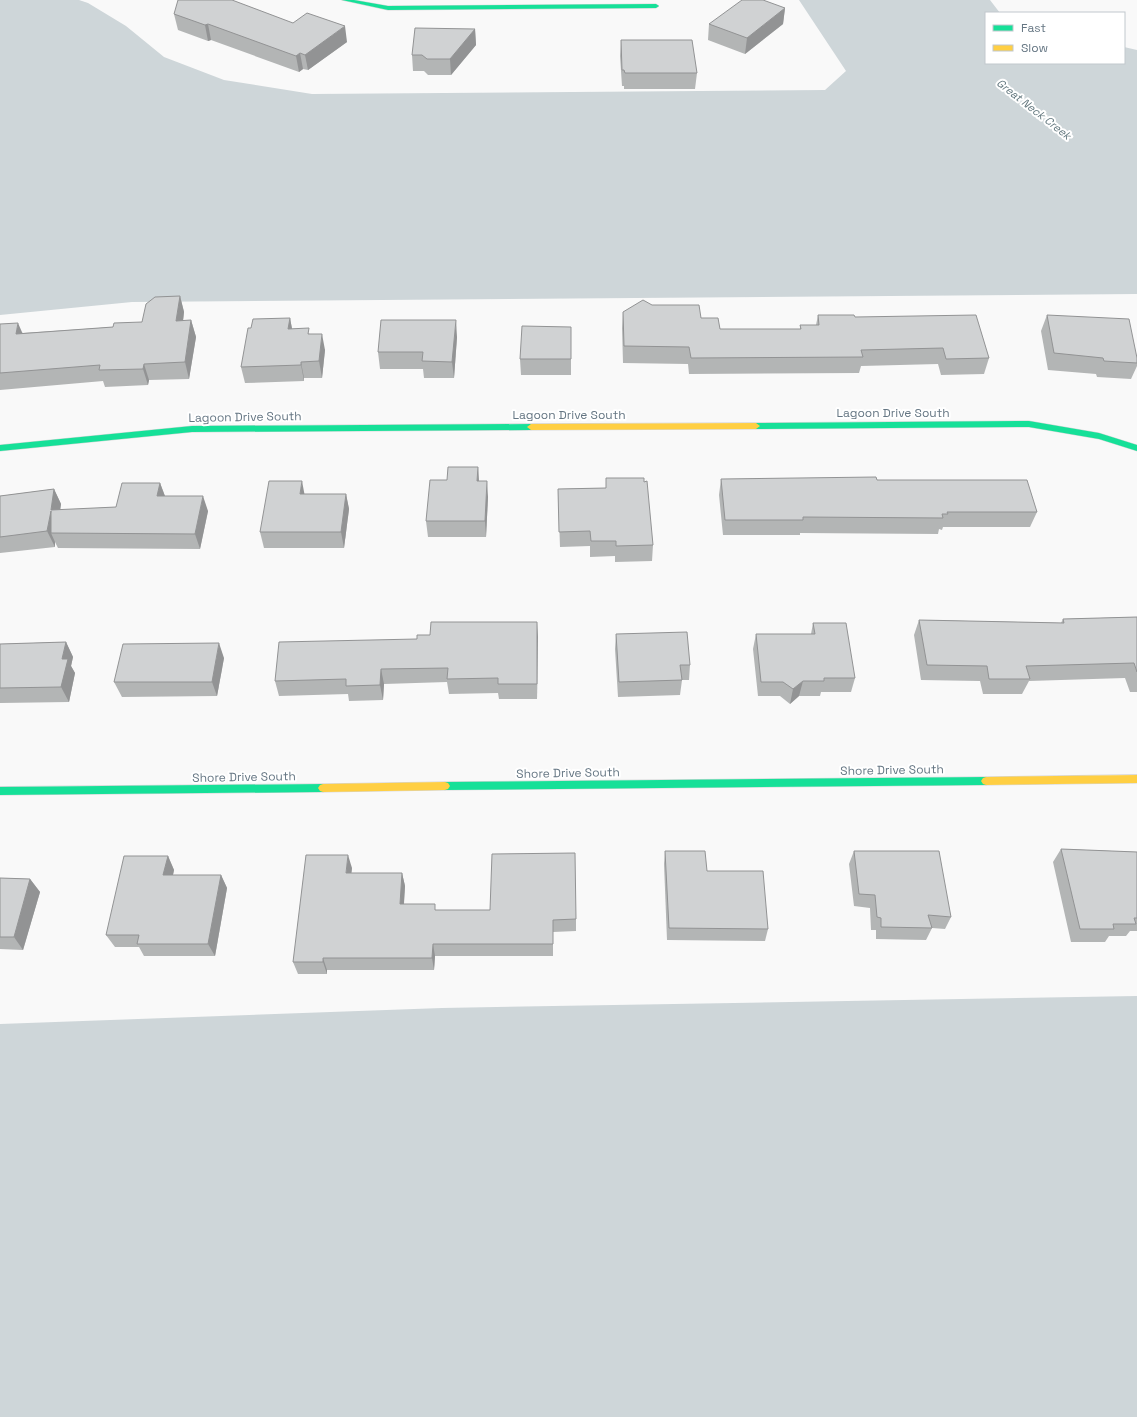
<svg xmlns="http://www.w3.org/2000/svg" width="1137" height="1417" font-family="'Space Grotesk',sans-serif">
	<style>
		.water { fill: #ced6d9 }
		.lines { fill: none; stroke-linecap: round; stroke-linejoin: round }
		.fast-casing { stroke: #d5d6d7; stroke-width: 1 }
		.slow-casing { stroke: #d5d6d7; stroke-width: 1 }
		.fast { fill: #16e098; fill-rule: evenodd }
		.slow { fill: #ffcf43; fill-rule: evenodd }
		.wall { fill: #b3b5b5 }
		.shaded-wall { fill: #929394 }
		.building { fill: #d0d2d3; stroke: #929394 }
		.labels { text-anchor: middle; stroke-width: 4; stroke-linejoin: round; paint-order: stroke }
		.far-water-label { font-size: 11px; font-style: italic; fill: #60757c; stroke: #fff }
		.street-label { font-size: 12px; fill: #657683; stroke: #fff }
	</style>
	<rect width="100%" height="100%" fill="#f9f9f9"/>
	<!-- water -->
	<g class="water">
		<polygon points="0,0 79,0 88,3 126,26 164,57 224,80 312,94 825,90 846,71 799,0 990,0 1000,13 986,13 986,63 1124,63 1124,47 1137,50 1137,294 132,302 0,315"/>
		<polygon points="1137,996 1137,1417 0,1417 0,1024 442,1008"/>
	</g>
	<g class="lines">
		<!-- fast casing -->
		<g class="fast-casing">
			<g id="fast">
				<polygon points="342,0 354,0 388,6 656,4 659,6 656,8 388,10"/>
				<polygon points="1029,421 1099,433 1137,445 1137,451 1099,439 1029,427 756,429 752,426 756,423"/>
				<polygon points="531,424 535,427 531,430 192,432 0,451 0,445 192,426"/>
				<polygon points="986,777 989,778 991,781 989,784 986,785 445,790 442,789 440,786 442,783 445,782"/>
				<polygon points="323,784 326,785 328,788 326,791 323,792 0,795 0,787"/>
			</g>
		</g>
		<!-- slow casing -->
		<g class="slow-casing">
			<g id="slow">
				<polygon points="756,423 760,426 756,429 531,430 527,427 531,424"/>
				<polygon points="1137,775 1137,783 986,785 983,784 981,781 983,778 986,777"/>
				<polygon points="445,782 448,783 450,786 448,789 445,790 323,792 320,791 318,788 320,785 323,784"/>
			</g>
		</g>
		<!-- fast -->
		<use href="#fast" class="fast"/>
		<!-- slow -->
		<use href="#slow" class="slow"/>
	</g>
	<!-- wall -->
	<g class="wall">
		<polygon points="785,8 783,24 745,54 708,40 709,24"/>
		<polygon points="174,14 293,23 347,42 308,70 303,69 299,72 211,40 208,41 178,30"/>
		<polygon points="475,29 476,45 451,75 428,75 424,71 413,71 412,55"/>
		<polygon points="621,40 697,73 695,89 624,89 624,86 622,86 620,56"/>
		<polygon points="180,296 184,312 183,321 191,320 196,337 189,379 149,380 148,385 105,387 103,381 0,390 0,324 23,333 113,327 142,322"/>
		<polygon points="652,305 701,318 720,329 800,329 800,325 816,325 818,315 855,317 989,358 984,374 941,375 938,364 861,366 859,373 689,374 688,364 623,363 622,328 623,312"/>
		<polygon points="1047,315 1137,358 1137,366 1131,379 1097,377 1096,374 1048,370 1041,331"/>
		<polygon points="290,318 292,329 310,334 325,350 322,378 304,378 304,381 245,383 241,367 251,328"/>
		<polygon points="571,327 571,375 521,375 520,359"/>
		<polygon points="457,337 454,378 424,378 423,369 380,369 378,352"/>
		<polygon points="478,467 479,481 488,497 486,537 428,537 426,521 447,480"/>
		<polygon points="606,478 653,545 652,561 615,562 615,556 590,557 590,546 560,547 558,489 606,488"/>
		<polygon points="721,479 877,480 1037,512 1030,527 943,527 942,530 939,529 938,534 800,533 800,535 723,535 719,495"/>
		<polygon points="160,483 165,496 208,511 200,549 58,548 55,542 55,547 0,553 0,496 54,489 61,504 60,510 116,507"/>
		<polygon points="305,494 346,494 349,509 344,548 264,548 260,532"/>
		<polygon points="1137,617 1137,692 1130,692 1125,678 1029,681 1022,694 983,694 980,681 921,680 914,635 919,620 1061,623 1063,619"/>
		<polygon points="537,622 537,699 499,699 498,693 449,694 447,682 384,684 383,700 349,701 348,694 279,696 275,681 430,635"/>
		<polygon points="813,623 855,678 851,692 821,692 820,696 799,696 790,704 780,696 758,696 753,649 756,634 811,634"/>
		<polygon points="616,634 690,665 689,680 682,680 680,695 618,697 615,649"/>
		<polygon points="66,642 73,657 71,666 75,673 69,702 0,703 0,644"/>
		<polygon points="224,658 217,696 122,697 114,682"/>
		<polygon points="1061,849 1137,852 1137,931 1130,931 1126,936 1109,936 1105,942 1071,942 1053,862"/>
		<polygon points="665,851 707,871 768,929 765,941 667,940 664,864"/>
		<polygon points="854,851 951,917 945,929 932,928 926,940 876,939 876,930 871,930 870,908 854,906 849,864"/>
		<polygon points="168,856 174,870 173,875 221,875 227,888 215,956 144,956 139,947 115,947 106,935"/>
		<polygon points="352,868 351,873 402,873 405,886 404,904 436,910 490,910 576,919 576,931 553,932 553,956 435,956 434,970 327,970 327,974 298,974 293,962"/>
		<polygon points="0,878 30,879 40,892 23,950 0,949"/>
	</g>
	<!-- shaded-wall -->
	<g class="shaded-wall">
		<polygon points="785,8 783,24 745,54 747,38"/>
		<polygon points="208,24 211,40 208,41 205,25"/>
		<polygon points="345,26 347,42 308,70 305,55"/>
		<polygon points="475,29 476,45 451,75 450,59"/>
		<polygon points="300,53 303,69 299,72 296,56"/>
		<polygon points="180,296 184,312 181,338 176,321"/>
		<polygon points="290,318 293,334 288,329"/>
		<polygon points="191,320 196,337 189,379 185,362"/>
		<polygon points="456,320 457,337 454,378 452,362"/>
		<polygon points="18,323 25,339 16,334"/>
		<polygon points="322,334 325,350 322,378 319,361"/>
		<polygon points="301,362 304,378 304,381 301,365"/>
		<polygon points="144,364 149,380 148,385 143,369"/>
		<polygon points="478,467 479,483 477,481"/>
		<polygon points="302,481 305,497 300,494"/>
		<polygon points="487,481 488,497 486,537 485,521"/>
		<polygon points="160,483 166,499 157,496"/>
		<polygon points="54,489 61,504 58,526 51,510"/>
		<polygon points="346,494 349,509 344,548 341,532"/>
		<polygon points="203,496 208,511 200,549 195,534"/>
		<polygon points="51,511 51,533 55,542 55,547 47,531"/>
		<polygon points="537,622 538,637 537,699"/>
		<polygon points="66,642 73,657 71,666 75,673 69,702 61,687 62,659"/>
		<polygon points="219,643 224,658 217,696 212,682"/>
		<polygon points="381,669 384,684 383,700 380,685"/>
		<polygon points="803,681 799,696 790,704 793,689"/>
		<polygon points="348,855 352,868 350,886 346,873"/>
		<polygon points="168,856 174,870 170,888 163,875"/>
		<polygon points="402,873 405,886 403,916 400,904"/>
		<polygon points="221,875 227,888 215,956 208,944"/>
		<polygon points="30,879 40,892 23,950 14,937"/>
		<polygon points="433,944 435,956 434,970 432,958"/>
		<polygon points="323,958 327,970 327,974 323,962"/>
	</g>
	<!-- building -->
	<g class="building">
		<polygon points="178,0 232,0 293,23 307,13 345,26 305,55 300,53 296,56 208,24 205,25 174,14"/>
		<polygon points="742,0 763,0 785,8 747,38 709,24"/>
		<polygon points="415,28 475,29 450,59 427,59 422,55 412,55"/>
		<polygon points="621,40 692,40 697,73 625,73 624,70 622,70"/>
		<polygon points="180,296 176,321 191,320 185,362 144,364 143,369 99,370 100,365 0,373 0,324 18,323 16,334 113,327 114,323 142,322 146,304 155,297"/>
		<polygon points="643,300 652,305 699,305 701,318 718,318 720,329 801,329 800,325 819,325 818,315 854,315 855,317 976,315 989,358 946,359 943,348 861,350 863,357 691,358 689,347 624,346 623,312"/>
		<polygon points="1047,315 1129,319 1137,358 1137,363 1104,361 1103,358 1054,353"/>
		<polygon points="290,318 288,329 309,328 308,334 322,334 319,361 301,362 301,365 241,367 248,328 251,328 253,319"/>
		<polygon points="381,320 456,320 452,362 422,361 423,352 378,352"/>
		<polygon points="522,326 571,327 571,359 520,359"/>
		<polygon points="448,467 478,467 477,481 487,481 485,521 426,521 430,480 447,480"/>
		<polygon points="876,477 877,480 1027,480 1037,512 947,512 948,514 942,514 943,518 803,517 803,520 725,520 721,479"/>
		<polygon points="606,478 644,478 644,482 647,481 653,545 616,546 616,541 591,541 590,531 559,532 558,489 606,488"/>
		<polygon points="269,481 302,481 300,494 346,494 341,532 260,532"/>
		<polygon points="122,483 160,483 157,496 203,496 195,534 51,533 51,511 47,531 0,537 0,496 54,489 51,510 116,507"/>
		<polygon points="1137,617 1137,672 1134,663 1026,666 1030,679 989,679 987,666 927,665 919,620 1064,623 1063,619"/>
		<polygon points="431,622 537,622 537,684 498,684 498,678 447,679 448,668 381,669 380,685 346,686 346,679 275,681 279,642 417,639 417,635 430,635"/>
		<polygon points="813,623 846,623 855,678 824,678 824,681 803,681 793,689 783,682 761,682 756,634 815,634"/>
		<polygon points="687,632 690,665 680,665 682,680 619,682 616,634"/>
		<polygon points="66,642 62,659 68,659 61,687 0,688 0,644"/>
		<polygon points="219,643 212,682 114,682 123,644"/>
		<polygon points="1061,849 1137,852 1137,918 1134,918 1136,924 1113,924 1114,929 1080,929"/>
		<polygon points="665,851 705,851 707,871 763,871 768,929 669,928"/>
		<polygon points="854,851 939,851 951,917 928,915 932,928 881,927 881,918 877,917 875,895 859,894"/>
		<polygon points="575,853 576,919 553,920 553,944 433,944 432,958 323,958 323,962 293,962 306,855 348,855 346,873 402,873 400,904 435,904 435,910 490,910 492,854"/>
		<polygon points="124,856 168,856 163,875 221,875 208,944 137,944 139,935 106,935"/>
		<polygon points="0,878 30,879 14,937 0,937"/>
	</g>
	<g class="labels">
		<!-- far-water labels -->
		<g class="far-water-label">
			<text transform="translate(1034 109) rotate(38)" y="4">Great Neck Creek</text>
		</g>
		<!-- street labels -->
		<g class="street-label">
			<text x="893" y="417">Lagoon Drive South</text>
			<text x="569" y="419">Lagoon Drive South</text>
			<text transform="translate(245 417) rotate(-1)" y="4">Lagoon Drive South</text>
			<text transform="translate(892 770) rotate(-1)" y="4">Shore Drive South</text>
			<text transform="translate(568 773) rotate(-1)" y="4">Shore Drive South</text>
			<text transform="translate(244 777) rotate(-1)" y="4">Shore Drive South</text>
		</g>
	</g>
	<!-- legend -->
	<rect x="985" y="12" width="140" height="52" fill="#ffffff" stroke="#c1c8cd"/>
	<rect x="993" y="25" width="20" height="6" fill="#16e098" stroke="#c1c8cd"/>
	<text x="1021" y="32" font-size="12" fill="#657683">Fast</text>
	<rect x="993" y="45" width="20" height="6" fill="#ffcf43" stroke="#c1c8cd"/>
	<text x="1021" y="52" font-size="12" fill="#657683">Slow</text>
</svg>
